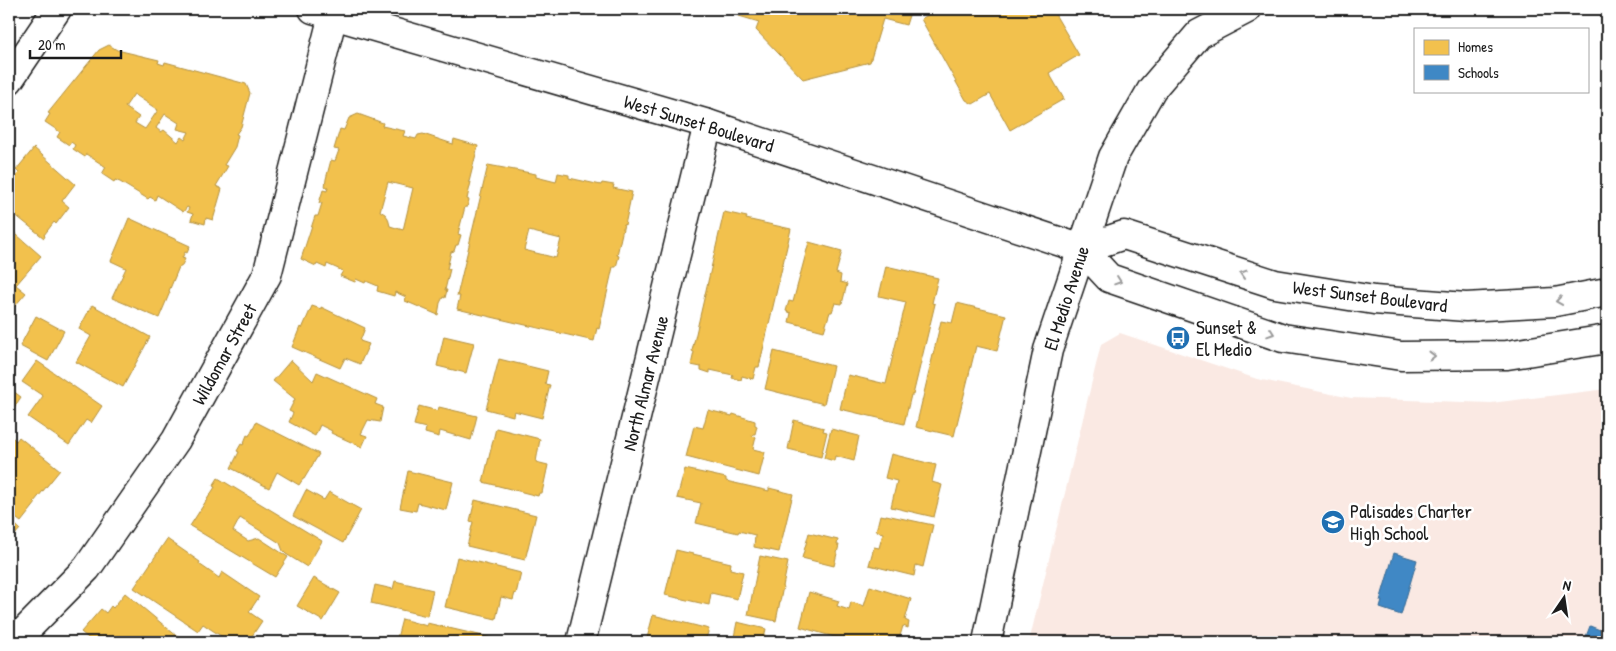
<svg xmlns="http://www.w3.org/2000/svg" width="1616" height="651" font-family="'Patrick Hand',sans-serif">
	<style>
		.built { fill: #fae9e3 }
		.homes { fill: #f2c14e; stroke: #b2903f; fill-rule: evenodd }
		.schools { fill: #3f88c5; stroke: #346892 }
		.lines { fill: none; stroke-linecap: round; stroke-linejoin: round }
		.minor-casing { stroke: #1c1c1c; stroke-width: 31 }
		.major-casing { stroke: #1c1c1c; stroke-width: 31 }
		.minor { stroke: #fff; stroke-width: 28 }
		.major { stroke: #fff; stroke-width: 28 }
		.oneway { stroke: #999 }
		.labels { text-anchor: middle; stroke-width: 5; stroke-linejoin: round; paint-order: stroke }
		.street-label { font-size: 19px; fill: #1c1c1c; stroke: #fff }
		.poi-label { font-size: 19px; fill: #1c1c1c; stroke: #fff; text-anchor: start }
	</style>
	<rect width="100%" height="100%" fill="#fff"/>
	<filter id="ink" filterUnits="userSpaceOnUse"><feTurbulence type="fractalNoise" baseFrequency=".02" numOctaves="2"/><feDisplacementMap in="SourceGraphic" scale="10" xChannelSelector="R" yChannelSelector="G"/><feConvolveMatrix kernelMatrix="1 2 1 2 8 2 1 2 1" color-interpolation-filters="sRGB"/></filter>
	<g filter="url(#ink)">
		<!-- built -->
		<polygon class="built" points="1120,333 1257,379 1351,398 1491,403 1607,389 1607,642 1029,642 1101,344"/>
		<!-- homes -->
		<g class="homes">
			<polygon points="741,9 751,9 761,12 762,9 911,9 906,25 883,19 870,62 803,79 756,30 759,22 739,16"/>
			<polygon points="938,9 1052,9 1079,55 1049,73 1064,99 1010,130 990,94 973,104 966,100 921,19"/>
			<path d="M 109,45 L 117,50 L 159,60 L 158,63 L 164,65 L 165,62 L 246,84 L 250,93 L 241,127 L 236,134 L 238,135 L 235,147 L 224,165 L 228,166 L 216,186 L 222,189 L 213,220 L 206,218 L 205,224 L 191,220 L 193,214 L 187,212 L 189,208 L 187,207 L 183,212 L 157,195 L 155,200 L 150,197 L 148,199 L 120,182 L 115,180 L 114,182 L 102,174 L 106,167 L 86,154 L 85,157 L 73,149 L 75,145 L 71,142 L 69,145 L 57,137 L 60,132 L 45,122 L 50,114 L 48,113 L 99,50 ZM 134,94 L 158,110 L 145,129 L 135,123 L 139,117 L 125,107 ZM 165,114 L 179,123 L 177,129 L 189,132 L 185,140 L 181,137 L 178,142 L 164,130 L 161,132 L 156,128 Z"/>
			<path d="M 358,114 L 383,123 L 382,126 L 405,131 L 403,136 L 416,139 L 418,135 L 423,134 L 453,144 L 454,139 L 478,146 L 469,182 L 471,182 L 467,199 L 469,200 L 467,207 L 465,207 L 458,234 L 461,235 L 458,245 L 456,245 L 454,251 L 451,252 L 447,269 L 450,269 L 445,290 L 447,290 L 445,298 L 443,297 L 440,303 L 438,315 L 405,301 L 406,297 L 395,292 L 394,296 L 377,291 L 378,286 L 366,281 L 365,283 L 356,279 L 355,282 L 340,276 L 343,271 L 327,264 L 326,268 L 317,264 L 316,266 L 301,259 L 315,216 L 318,216 L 322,203 L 319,203 L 323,190 L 327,191 L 328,187 L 325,187 L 326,179 L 331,160 L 335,161 L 339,150 L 334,149 L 340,129 L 344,130 L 349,118 ZM 388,182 L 413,188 L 403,230 L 390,226 L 388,218 L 385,214 L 380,211 Z"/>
			<polygon points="34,148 75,184 62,201 69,207 56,224 54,222 44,235 45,236 44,238 9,210 9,181 11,181 19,173 16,170"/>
			<path d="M 488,165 L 536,174 L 536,177 L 556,182 L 558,173 L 569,175 L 569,178 L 601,185 L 602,183 L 614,185 L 613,188 L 632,192 L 625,225 L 624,224 L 617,255 L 619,256 L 616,267 L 613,267 L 599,329 L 597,328 L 594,341 L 457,309 L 460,296 L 457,296 ZM 529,231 L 561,239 L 556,258 L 524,250 Z"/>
			<polygon points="724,212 747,217 746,219 791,229 759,367 756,367 753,379 742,376 741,380 732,378 733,375 710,370 710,373 701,370 701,367 691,365 694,352 692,351"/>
			<polygon points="129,218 190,246 187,253 185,252 182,258 185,259 181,267 179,267 169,291 170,292 159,318 112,298 126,268 111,261"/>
			<polygon points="9,228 41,256 16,285 26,293 14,307 9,303"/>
			<polygon points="809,242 842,251 836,273 841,275 840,282 847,284 842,304 835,303 832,312 830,312 824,331 789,322 791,313 786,311 789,301 793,302"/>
			<polygon points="886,266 938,278 932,303 935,304 913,395 911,395 904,424 840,409 848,375 886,384 906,302 879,296"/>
			<polygon points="957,303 1006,315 997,351 976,346 954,436 916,427 941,321 952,323"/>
			<polygon points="92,305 150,337 123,387 76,362 91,336 79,329"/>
			<polygon points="312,306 321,309 321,307 365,328 360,341 369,344 360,364 345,358 340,368 292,347 300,327 302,329"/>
			<polygon points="36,316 64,331 48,361 20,346"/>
			<polygon points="444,336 474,343 466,373 437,366"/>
			<polygon points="774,351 833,366 824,404 765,389"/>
			<polygon points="499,359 548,371 545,384 550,385 542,418 514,411 513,416 486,409"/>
			<polygon points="291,360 313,381 317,372 377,399 375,404 383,407 380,422 368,420 361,434 367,436 362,447 331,433 332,431 320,425 315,436 289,422 293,413 289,411 295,399 273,381"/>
			<polygon points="37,361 102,406 91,423 86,420 69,445 28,417 43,396 22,382"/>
			<polygon points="9,388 21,397 9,415"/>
			<polygon points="419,406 438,411 439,407 477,416 471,440 440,431 439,437 425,433 426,428 414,425"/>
			<polygon points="708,410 732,416 733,414 755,421 755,425 757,426 755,434 753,434 752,436 756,437 753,449 765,452 759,476 686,457 694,426 703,428"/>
			<polygon points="794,420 824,428 823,431 827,432 821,457 788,449"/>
			<polygon points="256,422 319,454 304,479 303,479 299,485 277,472 269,488 231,468 239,452 237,451 241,444 243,445 247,435 249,436"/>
			<polygon points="496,428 540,439 536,462 548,465 542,493 539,493 538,496 483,482"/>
			<polygon points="831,429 859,436 854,461 835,456 834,461 824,458"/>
			<polygon points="9,434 16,441 19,437 60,470 34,502 36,503 21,522 9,513"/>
			<polygon points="891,454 936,465 932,482 942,485 934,517 891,507 897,481 885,478"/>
			<polygon points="685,469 726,478 726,481 769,491 769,488 793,494 779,552 754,547 755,535 739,531 738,533 696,523 701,503 677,498"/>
			<polygon points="408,471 453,482 446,510 418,503 416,511 400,508"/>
			<polygon points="218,478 322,541 307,567 286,554 283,551 280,543 240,518 233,531 248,541 259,538 288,557 275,577 190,526 215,487 213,486"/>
			<polygon points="306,490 324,500 329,492 361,510 343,543 293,516"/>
			<polygon points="475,500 536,515 525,560 467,546 473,522 470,521"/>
			<polygon points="880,515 886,516 886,515 933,525 923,567 916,565 914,576 869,565 874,547 879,548 883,533 876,531"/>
			<polygon points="9,519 20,529 9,542"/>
			<polygon points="809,533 838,540 837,545 839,545 834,566 802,558"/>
			<polygon points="167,539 200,562 199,564 219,578 222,572 259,597 249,612 262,621 248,642 230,642 203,624 198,631 134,588"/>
			<polygon points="676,550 731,563 730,569 743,572 737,599 711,593 709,605 665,595"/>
			<polygon points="760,556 788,562 776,621 748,615"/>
			<polygon points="457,557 521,573 516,594 515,593 513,600 501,597 496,619 445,607"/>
			<polygon points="314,578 340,593 323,621 297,606"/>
			<polygon points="395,581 433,590 427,616 371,603 375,585 393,589"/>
			<polygon points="870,586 911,599 905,620 909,622 908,628 903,626 900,636 905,638 904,642 852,642 800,627 809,592 839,601 837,606 849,610 851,602 864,606"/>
			<polygon points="125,593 184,642 93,642 81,632 101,609 106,613 111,606 113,608"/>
			<polygon points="653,615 709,629 705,642 646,642"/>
			<polygon points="402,619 427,626 427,623 505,641 396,642"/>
			<polygon points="737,622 766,629 763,642 733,642"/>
		</g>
		<!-- schools -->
		<g class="schools">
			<polygon points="1394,553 1417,560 1401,615 1380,608 1382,601 1380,601"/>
			<polygon points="1607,613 1607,642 1584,642 1590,626 1600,630"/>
		</g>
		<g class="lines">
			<!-- minor casing -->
			<g class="minor-casing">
				<g id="minor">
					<polyline points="9,80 57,9"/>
					<polyline points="14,642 87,568 176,440 267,275 333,15"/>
					<polyline points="581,642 708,124"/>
					<polyline points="987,642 1048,350 1113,157 1152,89 1199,34 1247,9"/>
				</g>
			</g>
			<!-- major casing -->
			<g class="major-casing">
				<g id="major">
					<polyline points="313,9 708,124 1082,249 1109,278 1283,338 1401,356 1507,355 1607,339"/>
					<polyline points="1082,249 1124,235 1275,284 1374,300 1466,307 1555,302 1607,292"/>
				</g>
			</g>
			<!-- minor -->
			<use href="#minor" class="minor"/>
			<!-- major -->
			<use href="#major" class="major"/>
		</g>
		<!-- one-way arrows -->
		<defs><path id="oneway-chevron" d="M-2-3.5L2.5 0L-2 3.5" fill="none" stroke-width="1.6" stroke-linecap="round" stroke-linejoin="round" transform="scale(1.25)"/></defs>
		<g class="oneway">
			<use href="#oneway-chevron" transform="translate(1243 274) rotate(-162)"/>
			<use href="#oneway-chevron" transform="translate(1118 281) rotate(19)"/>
			<use href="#oneway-chevron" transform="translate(1559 301) rotate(172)"/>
			<use href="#oneway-chevron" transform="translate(1271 333) rotate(19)"/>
			<use href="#oneway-chevron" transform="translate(1432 356) rotate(-1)"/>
		</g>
	</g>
	<!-- icons -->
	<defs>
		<g id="bus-disc" transform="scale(1.25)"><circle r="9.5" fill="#1f6fb2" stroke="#fff"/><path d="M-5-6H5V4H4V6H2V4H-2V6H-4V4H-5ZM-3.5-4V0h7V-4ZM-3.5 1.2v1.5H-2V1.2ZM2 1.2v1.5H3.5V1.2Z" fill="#fff"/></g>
		<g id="school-disc" transform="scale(1.25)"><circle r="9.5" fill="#1f6fb2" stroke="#fff"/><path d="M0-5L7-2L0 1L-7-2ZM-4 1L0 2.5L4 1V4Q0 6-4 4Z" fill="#fff"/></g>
	</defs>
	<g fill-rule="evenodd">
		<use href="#bus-disc" x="1178" y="338"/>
		<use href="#school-disc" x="1333" y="522"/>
	</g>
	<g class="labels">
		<!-- street labels -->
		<g class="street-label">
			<text transform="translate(699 123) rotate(17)" y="7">West Sunset Boulevard</text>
			<text transform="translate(1370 296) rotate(7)" y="7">West Sunset Boulevard</text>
			<text transform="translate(1066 298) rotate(-72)" y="7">El Medio Avenue</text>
			<text transform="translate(224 354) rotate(-61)" y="7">Wildomar Street</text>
			<text transform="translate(645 383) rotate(-76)" y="7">North Almar Avenue</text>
		</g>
		<!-- poi labels -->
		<g class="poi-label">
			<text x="1196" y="334">Sunset &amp;<tspan x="1196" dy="22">El Medio</tspan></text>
			<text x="1350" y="518">Palisades Charter<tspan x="1350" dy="22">High School</tspan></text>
		</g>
	</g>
	<!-- margin -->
	<rect width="1616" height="651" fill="none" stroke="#fff" stroke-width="30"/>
	<rect x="15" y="15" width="1586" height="621" fill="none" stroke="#1c1c1c" stroke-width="2" filter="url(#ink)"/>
	<!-- legend -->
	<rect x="1414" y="28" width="175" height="65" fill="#ffffff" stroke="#a4a4a4"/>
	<rect x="1424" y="40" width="25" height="15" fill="#f2c14e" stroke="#a4a4a4"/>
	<text x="1458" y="52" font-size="15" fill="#1c1c1c">Homes</text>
	<rect x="1424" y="65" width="25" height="15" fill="#3f88c5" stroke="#a4a4a4"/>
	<text x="1458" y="78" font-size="15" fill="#1c1c1c">Schools</text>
	<!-- north arrow -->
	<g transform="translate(1564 598) rotate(13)" stroke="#ffffff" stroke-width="4" paint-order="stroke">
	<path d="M0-4L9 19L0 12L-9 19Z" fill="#1c1c1c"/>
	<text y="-8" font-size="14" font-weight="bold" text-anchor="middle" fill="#1c1c1c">N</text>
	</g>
	<!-- scale -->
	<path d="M30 50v8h91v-8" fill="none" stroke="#1c1c1c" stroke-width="2.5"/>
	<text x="38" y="50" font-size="15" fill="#1c1c1c" stroke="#ffffff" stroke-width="4" paint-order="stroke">20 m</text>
</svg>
